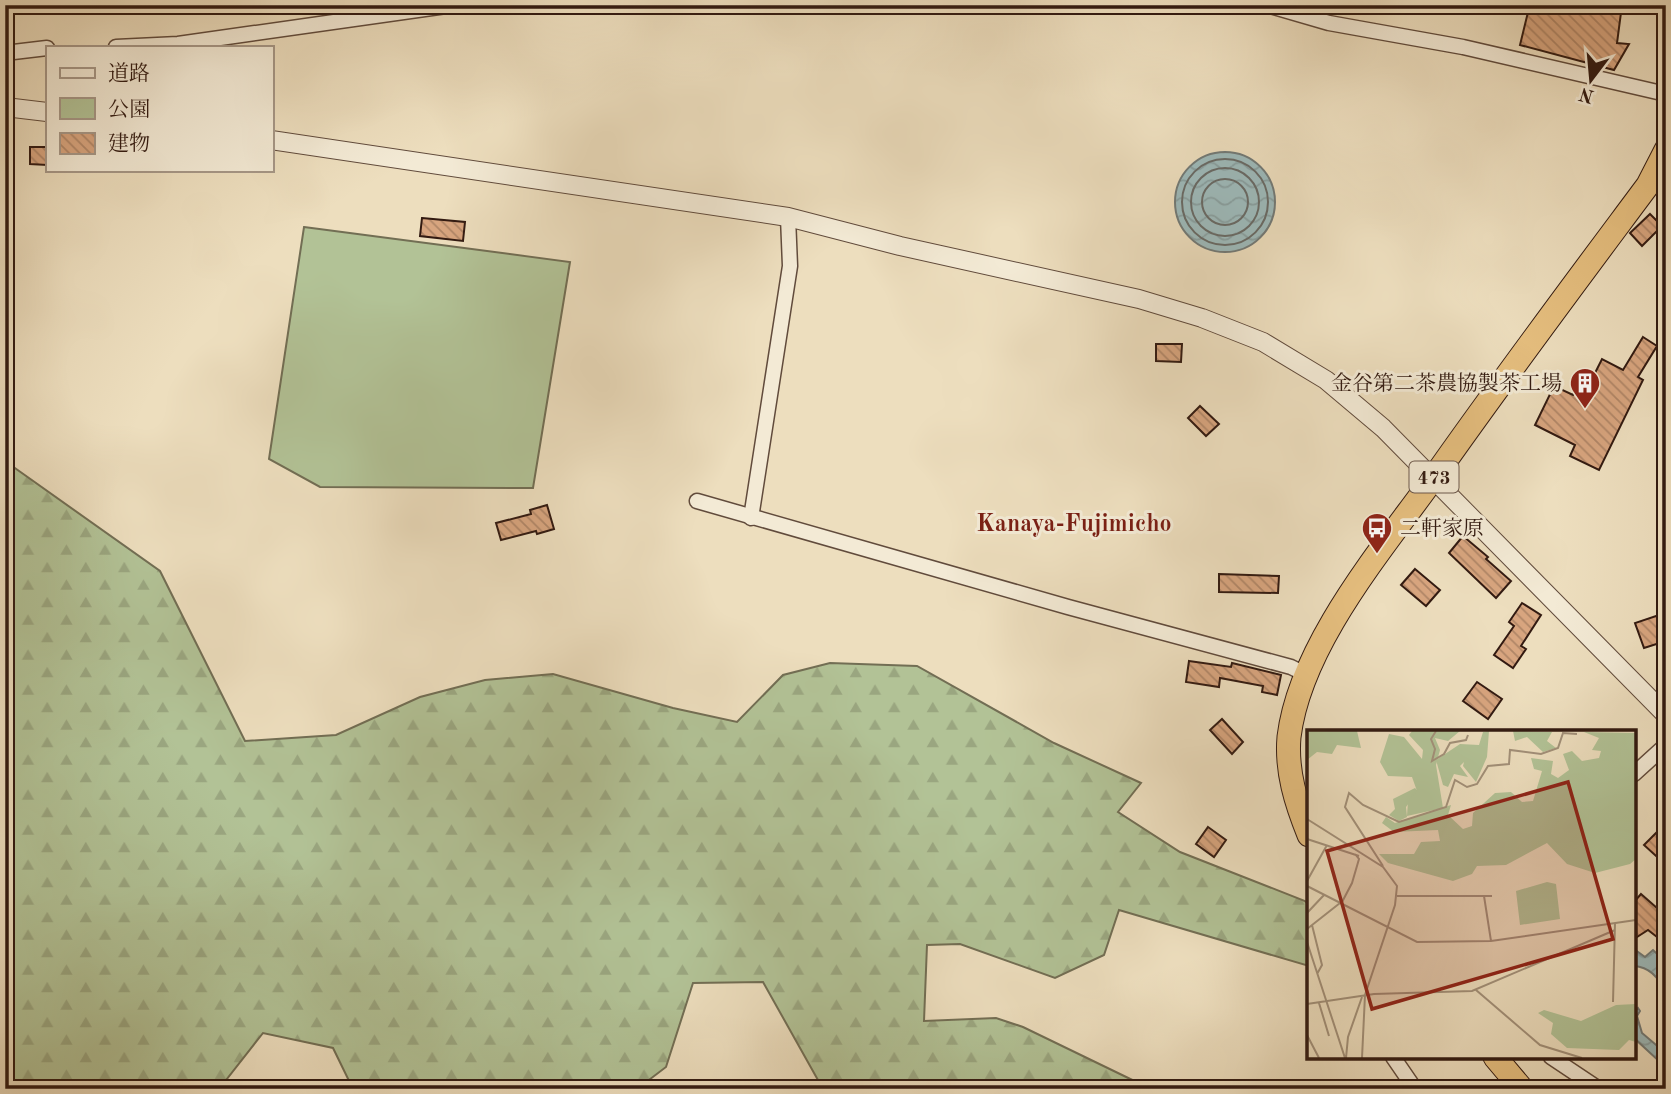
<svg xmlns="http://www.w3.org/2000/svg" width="1671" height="1094" font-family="'Old Standard TT','Noto Serif JP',serif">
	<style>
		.green { fill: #b2c296; stroke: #726e54; stroke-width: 2 }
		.forest { fill: url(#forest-firs); stroke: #726e54; stroke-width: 2 }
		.water { fill: url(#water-waves); stroke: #727a77; stroke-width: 2 }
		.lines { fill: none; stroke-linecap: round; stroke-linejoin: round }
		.shore { stroke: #686a66; stroke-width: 2 }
		.building { fill: url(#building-back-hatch); stroke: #321a11; stroke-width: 2 }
		.minor-casing { stroke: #614b3c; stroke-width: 17 }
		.tertiary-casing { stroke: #614b3c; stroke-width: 20 }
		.trunk-casing { stroke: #321a11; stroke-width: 25 }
		.minor { stroke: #f3ead5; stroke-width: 14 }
		.tertiary { stroke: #f3ead5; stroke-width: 18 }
		.trunk { stroke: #e6bf7f; stroke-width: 23 }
		.labels { text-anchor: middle; stroke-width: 6; stroke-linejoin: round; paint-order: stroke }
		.shield { fill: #f3ead5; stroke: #6c584c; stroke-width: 2 }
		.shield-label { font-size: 19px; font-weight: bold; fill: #321a11 }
		.poi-label { font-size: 21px; fill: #321a11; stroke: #f3ead5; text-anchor: end }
		.quarter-label { font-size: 24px; font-weight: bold; fill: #7a1f14; stroke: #f3ead5 }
		.inset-road { fill: none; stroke: #a29079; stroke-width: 2 }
		.view { fill: #8f2418; fill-opacity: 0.15; stroke: #8f2418; stroke-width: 3.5 }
		.inset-edge { fill: none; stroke: #321a11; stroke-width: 3.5 }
	</style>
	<defs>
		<pattern id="forest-firs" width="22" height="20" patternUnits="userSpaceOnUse" patternTransform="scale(1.75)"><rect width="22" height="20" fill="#b2c296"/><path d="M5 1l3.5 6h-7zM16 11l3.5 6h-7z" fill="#9aa680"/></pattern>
		<pattern id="water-waves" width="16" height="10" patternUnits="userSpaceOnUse" patternTransform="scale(1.75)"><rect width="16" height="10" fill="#9dbabb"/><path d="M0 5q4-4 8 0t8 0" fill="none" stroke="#889fa0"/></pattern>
		<pattern id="building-back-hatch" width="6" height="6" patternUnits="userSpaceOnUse" patternTransform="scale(1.75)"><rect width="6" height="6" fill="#d8a57f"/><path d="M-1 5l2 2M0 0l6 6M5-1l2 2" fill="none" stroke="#b08667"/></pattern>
	</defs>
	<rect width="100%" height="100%" fill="#eddebe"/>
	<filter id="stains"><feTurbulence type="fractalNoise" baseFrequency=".00286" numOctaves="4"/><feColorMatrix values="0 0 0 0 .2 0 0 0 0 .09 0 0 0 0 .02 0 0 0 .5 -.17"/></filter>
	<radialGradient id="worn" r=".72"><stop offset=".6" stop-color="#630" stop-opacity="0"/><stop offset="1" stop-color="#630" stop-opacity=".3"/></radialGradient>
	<!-- green -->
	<polygon class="green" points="304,227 570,262 533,488 320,487 269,459"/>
	<!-- forest -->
	<polygon class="forest" points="5,461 160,571 245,741 336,735 420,697 485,680 553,674 673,708 737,722 783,675 830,663 917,666 1054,743 1141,783 1118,812 1180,852 1305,901 1309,905 1309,966 1119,910 1104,955 1055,978 960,944 927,945 924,1021 996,1018 1023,1027 1151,1089 823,1089 763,982 693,983 666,1067 637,1089 353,1089 333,1048 263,1033 219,1089 5,1089"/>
	<!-- water -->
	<g class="water">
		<circle cx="1225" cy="202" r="50"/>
		<path d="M 1634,949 L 1645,957 L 1653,950 L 1666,962 L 1666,994 C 1660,979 1651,967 1634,966 Z"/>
		<polygon points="1638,1008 1640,1011 1637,1016 1642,1033 1662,1050 1666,1049 1666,1062 1661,1063 1634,1038 1634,1012"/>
	</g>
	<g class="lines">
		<!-- shore -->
		<g class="shore">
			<circle cx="1225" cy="202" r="43"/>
			<circle cx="1225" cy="202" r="34"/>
			<circle cx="1225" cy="202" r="23"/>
		</g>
	</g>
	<!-- building -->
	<g class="building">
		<polygon points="1533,5 1622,5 1617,43 1629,44 1614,70 1520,45 1529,8"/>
		<polygon points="30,147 47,147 47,165 30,164"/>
		<polygon points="1650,214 1662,226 1642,246 1630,233"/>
		<polygon points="422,218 465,222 463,241 420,236"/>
		<polygon points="1643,337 1657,346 1638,377 1643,380 1599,470 1570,456 1575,445 1535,425 1554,386 1573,395 1583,375 1593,377 1602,359 1623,370"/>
		<polygon points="1156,344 1182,344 1181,362 1156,361"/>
		<polygon points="1200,406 1219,424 1206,436 1188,418"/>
		<polygon points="547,505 554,529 537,534 536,531 501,540 496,523 531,514 530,510"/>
		<polygon points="1463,536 1488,557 1486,559 1511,581 1496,598 1449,553"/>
		<polygon points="1415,569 1440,590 1426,606 1401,585"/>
		<polygon points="1219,574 1279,576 1278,593 1219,592"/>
		<polygon points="1522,603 1541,615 1521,646 1526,649 1513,668 1494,655 1514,626 1509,622"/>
		<polygon points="1662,614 1666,624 1666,641 1644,648 1635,623"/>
		<polygon points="1189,661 1231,667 1232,663 1281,675 1277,695 1262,692 1263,686 1220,678 1219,687 1186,682"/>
		<polygon points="1477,682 1502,699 1488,719 1463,701"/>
		<polygon points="1222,719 1243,742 1232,754 1210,730"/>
		<polygon points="1666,823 1666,865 1644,845"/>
		<polygon points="1208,827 1226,840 1214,857 1196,844"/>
		<polygon points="1641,894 1666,916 1666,944 1648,930 1634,939 1634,902"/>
	</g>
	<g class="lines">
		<!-- minor casing -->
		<g class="minor-casing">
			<g id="minor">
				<polyline points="1267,5 1329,23 1463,47 1666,94"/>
				<polyline points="116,47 178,44 453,5"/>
				<polyline points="5,53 47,48"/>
				<polyline points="697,501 1068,607 1291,667 1307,675"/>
				<polyline points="751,518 790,266 788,217"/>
				<polyline points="1634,774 1666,745"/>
				<polyline points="1393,1057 1415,1089"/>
				<polyline points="1551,1057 1599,1089"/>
			</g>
		</g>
		<!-- tertiary casing -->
		<g class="tertiary-casing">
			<g id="tertiary">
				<polyline points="5,107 47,112"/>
				<polyline points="271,140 788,217 900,246 1139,299 1202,318 1263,342 1326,380 1383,428 1666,715"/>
			</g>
		</g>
		<!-- trunk casing -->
		<g class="trunk-casing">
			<g id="trunk">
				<path d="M 1309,835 C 1296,803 1286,771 1289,737 C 1300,646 1380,552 1432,480 C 1502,380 1575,283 1648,185 L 1666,150"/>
				<polyline points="1495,1057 1522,1089"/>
			</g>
		</g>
		<!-- minor -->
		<use href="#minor" class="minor"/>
		<!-- tertiary -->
		<use href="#tertiary" class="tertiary"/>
		<!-- trunk -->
		<use href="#trunk" class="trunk"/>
	</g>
	<!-- icons -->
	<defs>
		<g id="building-pin" transform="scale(1.575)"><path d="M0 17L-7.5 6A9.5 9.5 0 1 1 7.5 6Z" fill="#8f2418" stroke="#f3ead5"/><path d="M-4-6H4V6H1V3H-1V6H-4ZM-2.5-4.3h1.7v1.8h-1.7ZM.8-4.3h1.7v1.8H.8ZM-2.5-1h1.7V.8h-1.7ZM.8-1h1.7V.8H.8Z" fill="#fff"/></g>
		<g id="bus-pin" transform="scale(1.575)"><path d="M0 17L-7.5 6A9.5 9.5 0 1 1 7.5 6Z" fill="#8f2418" stroke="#f3ead5"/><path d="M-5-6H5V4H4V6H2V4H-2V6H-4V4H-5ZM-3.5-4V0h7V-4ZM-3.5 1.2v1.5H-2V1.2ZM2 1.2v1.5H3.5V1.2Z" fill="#fff"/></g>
	</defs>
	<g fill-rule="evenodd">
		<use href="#building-pin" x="1585" y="383"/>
		<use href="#bus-pin" x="1377" y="528"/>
	</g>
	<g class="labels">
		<!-- shield labels -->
		<rect class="shield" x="1409.5" y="461.5" width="49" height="31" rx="5"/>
		<g class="shield-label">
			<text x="1434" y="484">473</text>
		</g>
		<!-- poi labels -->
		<g class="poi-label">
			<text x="1562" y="390">金谷第二茶農協製茶工場</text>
			<text x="1400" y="535" text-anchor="start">二軒家原</text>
		</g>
		<!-- quarter labels -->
		<g class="quarter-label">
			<text x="1074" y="531">Kanaya-Fujimicho</text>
		</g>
	</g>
	<!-- overview -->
	<g transform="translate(1307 730)">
		<rect width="329" height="329" fill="#eddebe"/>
		<path d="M 182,1 L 180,27 L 169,52 L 156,36 L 157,32 L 153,36 L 161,47 L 147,44 L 141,57 L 136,55 L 129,30 L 153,14 L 172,15 L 176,2 ZM 108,58 L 111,61 L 99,77 L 100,87 L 92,91 L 82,85 L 88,79 L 86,69 ZM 240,152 L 249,154 L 253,189 L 213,195 L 209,161 Z" fill="#b2c296"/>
		<path d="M 0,1 L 50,1 L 54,18 L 30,15 L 25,24 L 10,22 L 0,30 ZM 105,1 L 153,1 L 141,11 L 128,8 L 133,20 L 129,35 L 136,78 L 100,86 L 101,71 L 110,61 L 105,47 L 81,46 L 73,32 L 82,4 L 97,7 L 115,29 L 116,20 L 102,5 ZM 206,1 L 245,2 L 240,11 L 249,18 L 236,22 L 220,7 L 208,11 ZM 277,2 L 329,3 L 329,129 L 323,134 L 288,143 L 260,134 L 240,113 L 199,135 L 170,136 L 165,144 L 146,151 L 81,133 L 72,124 L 107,124 L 114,112 L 133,111 L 131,100 L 87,102 L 75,93 L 79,87 L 88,93 L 144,75 L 141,85 L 156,99 L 165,96 L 166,83 L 188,63 L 204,62 L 215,72 L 226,71 L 235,41 L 227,39 L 224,28 L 246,31 L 244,44 L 251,48 L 262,40 L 256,24 L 265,21 L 275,31 L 292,28 L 294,21 L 285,20 L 292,8 ZM 329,274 L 329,312 L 322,310 L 312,320 L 260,318 L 244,304 L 246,293 L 231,283 L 237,280 L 274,291 L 309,275 Z" fill="#b2c296"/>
		<path class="inset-road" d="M 129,1 L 124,9 L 128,19 L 125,31 L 137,24 L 143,13 L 159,10 L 161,5M 0,89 L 76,137 L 90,156 L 88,175 L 58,265 L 55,328M 0,109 L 52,126M 76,136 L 38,77 L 42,63 L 56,75 L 92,92 L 139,77 L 148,50 L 160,57 L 170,54 L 181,36 L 202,34 L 203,20 L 234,24 L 251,18 L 256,3 L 270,4M 0,151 L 20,115M 0,156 L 110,212 L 184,211 L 329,190M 90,166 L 185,166M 177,166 L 184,211M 34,174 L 45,153 L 52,129 L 48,124M 0,183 L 17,165M 5,195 L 15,235 L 10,244M 0,199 L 33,173M 0,212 L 38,328M 169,260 L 233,315 L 275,328M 306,272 L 308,193M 12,273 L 22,306M 0,274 L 67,264 L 165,261 L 308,200M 0,305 L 12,328M 39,328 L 41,307 L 55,267"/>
		<path class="view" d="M 261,52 L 306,209 L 65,279 L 20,121 Z"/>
		<rect width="329" height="329" class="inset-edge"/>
	</g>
	<!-- margin -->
	<rect width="1671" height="1094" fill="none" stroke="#eddebe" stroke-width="28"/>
	<rect x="7" y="7" width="1657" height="1080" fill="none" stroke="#321a11" stroke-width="3.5"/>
	<rect x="14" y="14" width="1643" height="1066" fill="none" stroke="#321a11" stroke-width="2"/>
	<!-- legend -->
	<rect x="46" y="46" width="228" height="126" fill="#f3ead5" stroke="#a69787" stroke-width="2"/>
	<rect x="60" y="68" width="35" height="10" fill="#f3ead5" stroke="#a69787" stroke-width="2"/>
	<text x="108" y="80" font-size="21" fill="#321a11">道路</text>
	<rect x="60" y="98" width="35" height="21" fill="#b2c296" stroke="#a69787" stroke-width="2"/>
	<text x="108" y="116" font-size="21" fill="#321a11">公園</text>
	<rect x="60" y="133" width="35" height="21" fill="url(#building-back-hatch)" stroke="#a69787" stroke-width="2"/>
	<text x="108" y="150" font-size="21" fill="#321a11">建物</text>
	<!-- north arrow -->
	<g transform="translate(1591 80) rotate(196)" stroke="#f3ead5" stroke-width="5" paint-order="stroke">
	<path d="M0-5L12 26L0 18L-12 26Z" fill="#321a11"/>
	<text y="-10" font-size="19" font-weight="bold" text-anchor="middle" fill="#321a11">N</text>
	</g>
	<rect width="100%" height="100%" filter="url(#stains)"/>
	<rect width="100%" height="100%" fill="url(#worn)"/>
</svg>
